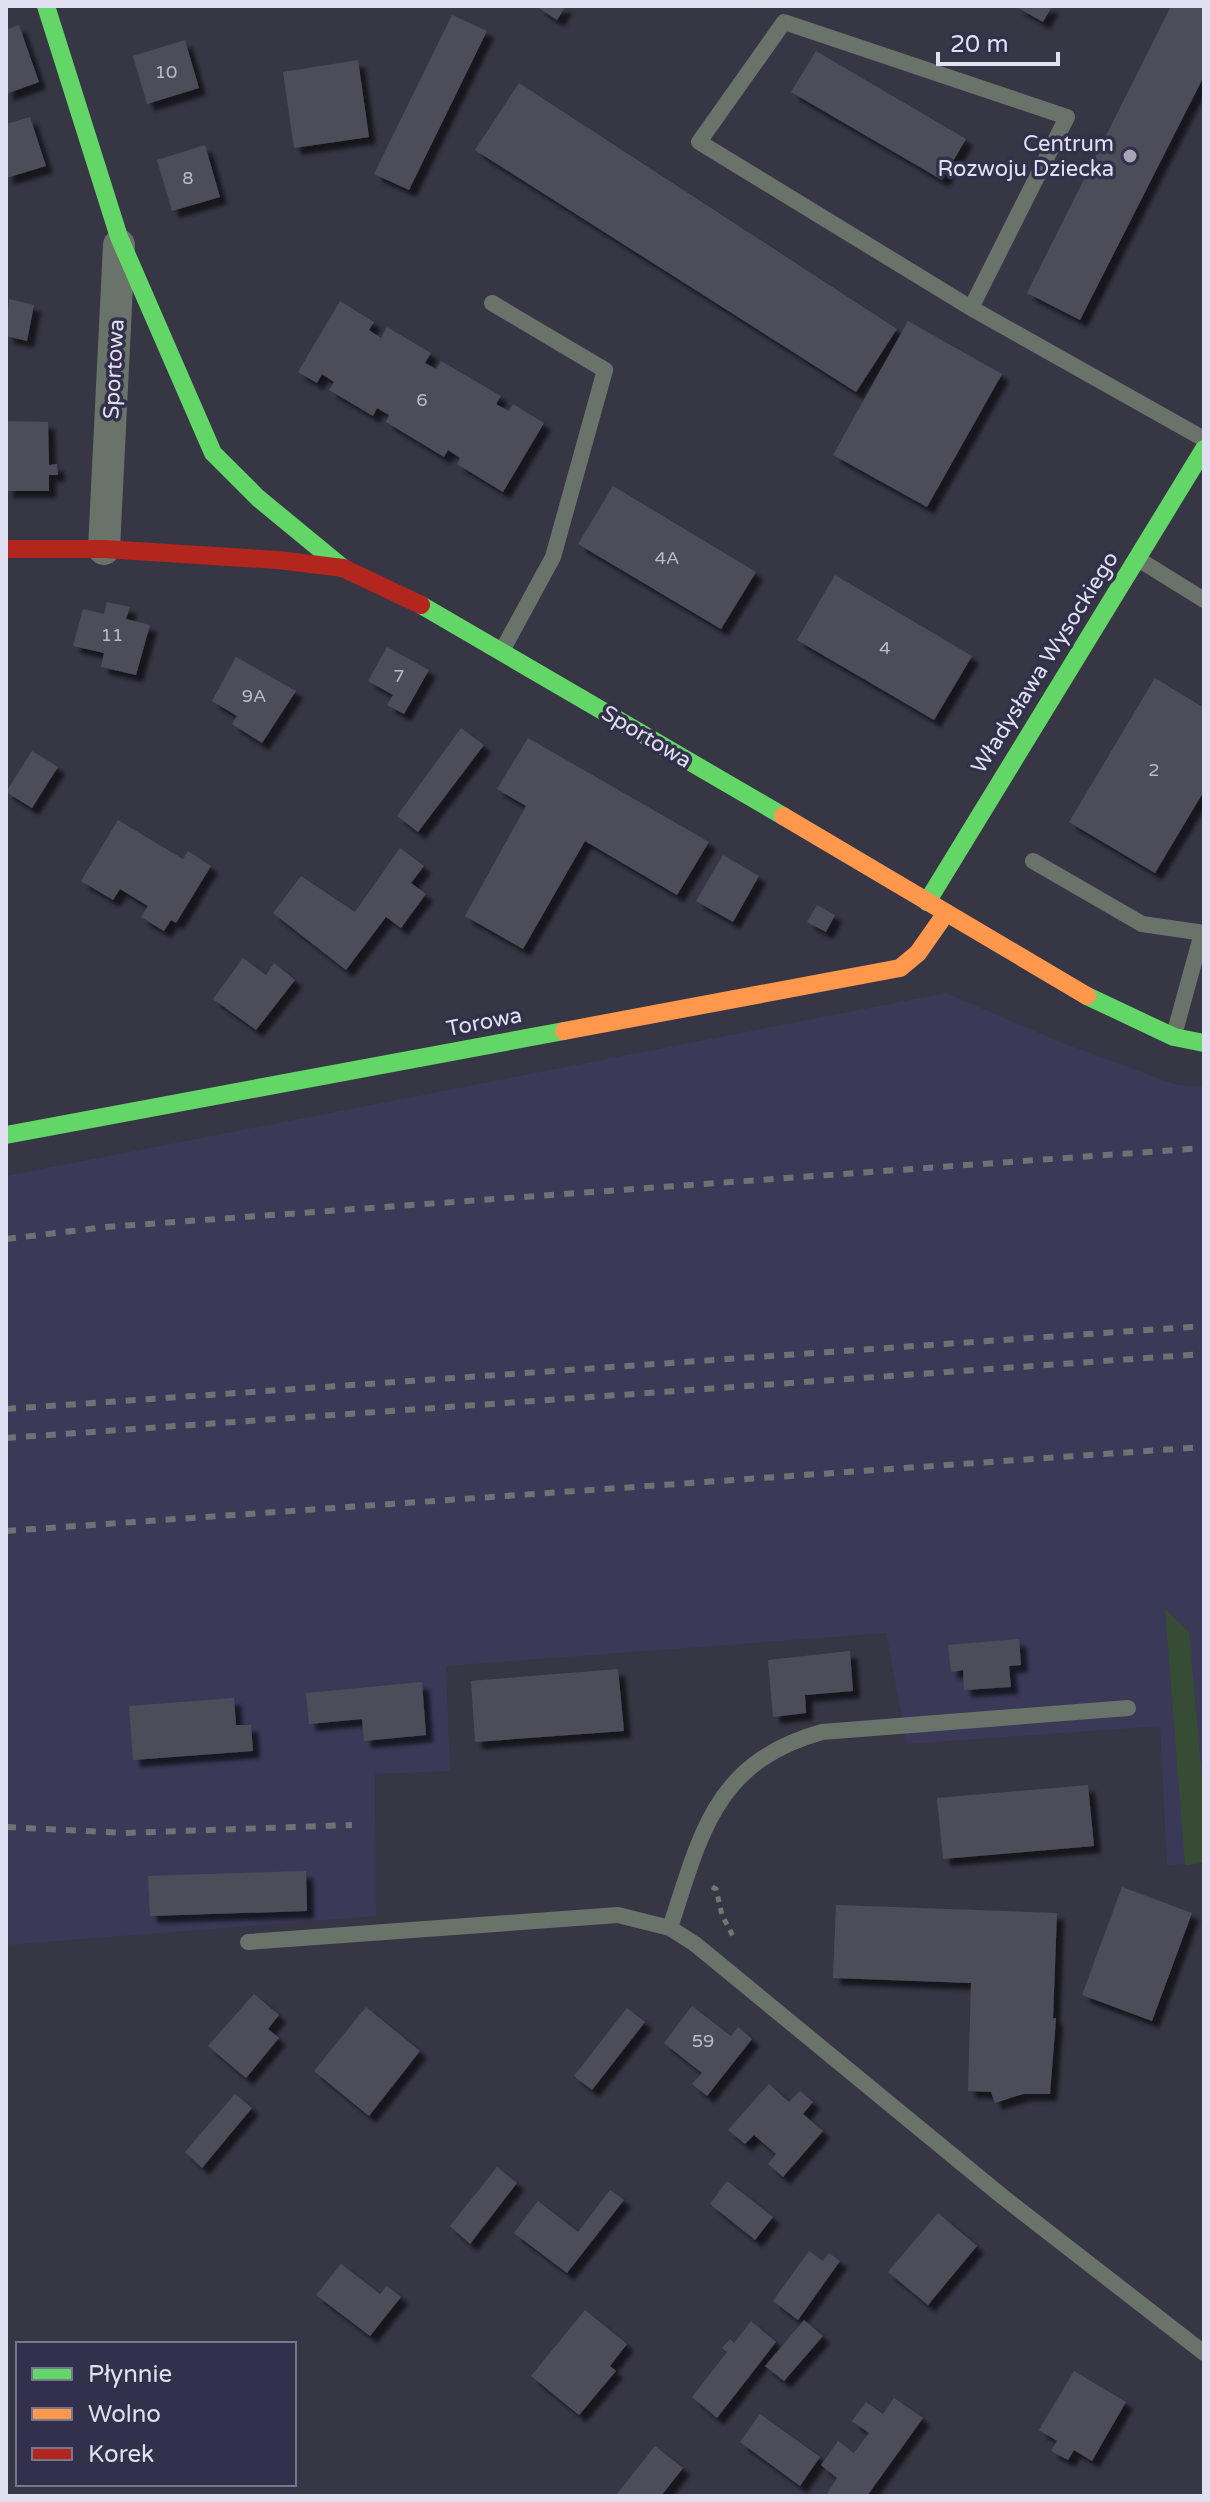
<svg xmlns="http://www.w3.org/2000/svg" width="1210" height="2502" font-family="'Varela Round',sans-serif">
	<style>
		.built { fill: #3b3958 }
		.green { fill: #364c34 }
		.building { fill: #4e4d5a; filter: url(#shadow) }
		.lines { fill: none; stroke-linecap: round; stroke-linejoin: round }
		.path { stroke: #727775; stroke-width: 5; stroke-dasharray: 6 6; stroke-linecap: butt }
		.lane { stroke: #6a736a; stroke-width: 16 }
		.street { stroke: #6a736a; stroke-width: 32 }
		.fast { stroke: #63d668; stroke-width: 18 }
		.slow { stroke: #ff974d; stroke-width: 18 }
		.jam { stroke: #b3261e; stroke-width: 18 }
		.rail { stroke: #6e7274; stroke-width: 6; stroke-dasharray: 10 10; stroke-linecap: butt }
		.poi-dot { fill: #a6a4b5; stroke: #32304b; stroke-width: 3 }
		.labels { text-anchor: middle; stroke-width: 7; stroke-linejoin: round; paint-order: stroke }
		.number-label { font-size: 18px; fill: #bcbbcc }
		.poi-label { font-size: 22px; fill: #e1e0f2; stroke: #32304b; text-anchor: end }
		.street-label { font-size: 22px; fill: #e1e0f2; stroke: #32304b }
	</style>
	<defs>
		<filter id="shadow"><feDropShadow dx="7" dy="7" stdDeviation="2" flood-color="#0009"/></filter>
	</defs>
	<rect width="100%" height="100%" fill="#373645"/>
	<!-- built -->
	<polygon class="built" points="946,993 1060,1042 1177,1085 1204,1087 1204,1863 1167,1865 1160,1726 907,1744 886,1633 446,1666 450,1771 375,1774 376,1916 6,1945 6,1176"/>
	<!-- green -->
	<polygon class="green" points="1165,1609 1189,1632 1204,1799 1204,1863 1185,1865"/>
	<!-- building -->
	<g class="building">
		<polygon points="536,6 566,6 557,20"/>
		<polygon points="1015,6 1052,6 1043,22"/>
		<polygon points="1171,6 1204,6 1204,76 1080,320 1027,293"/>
		<polygon points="452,15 487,31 409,190 374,174"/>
		<polygon points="19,25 39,82 6,94 6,30"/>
		<polygon points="185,40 199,88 147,104 133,56"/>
		<polygon points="816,51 966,139 942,180 791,92"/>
		<polygon points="358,60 369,137 294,148 283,72"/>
		<polygon points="519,83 897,329 856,392 475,150"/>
		<polygon points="30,117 46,166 6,178 6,124"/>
		<polygon points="205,145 220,197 172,211 157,160"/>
		<polygon points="9,299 34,305 27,341 6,336"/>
		<polygon points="340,301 374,322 369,330 381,338 387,327 431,353 425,363 436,369 441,361 501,396 496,404 509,411 513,404 544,423 503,492 457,464 460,458 448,450 444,457 386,422 389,415 377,408 373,416 329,390 334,382 322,374 317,383 298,372"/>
		<polygon points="908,321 1002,374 927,507 833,455"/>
		<polygon points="6,421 48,422 49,465 57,464 58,475 49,475 49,491 6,491"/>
		<polygon points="613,486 756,572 721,629 578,544"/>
		<polygon points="835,575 972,656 934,720 797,640"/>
		<polygon points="107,602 130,607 126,619 150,625 136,675 101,667 104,653 73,646 83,609 104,614"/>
		<polygon points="387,647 429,670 404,714 387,705 393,695 368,681"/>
		<polygon points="236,657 296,691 262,743 232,724 237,716 212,701"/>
		<polygon points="1155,678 1204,708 1204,791 1155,873 1069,822"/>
		<polygon points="461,728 484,745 418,832 397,816"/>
		<polygon points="528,738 709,842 677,895 585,841 523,949 465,916 526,806 497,789"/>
		<polygon points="32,751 58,767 32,808 6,792"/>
		<polygon points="118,820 183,859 188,851 211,866 176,923 171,920 164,931 141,917 148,906 120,889 113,900 81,881"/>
		<polygon points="400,848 424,866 411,883 426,894 401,928 386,917 346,970 273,913 301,876 355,912"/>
		<polygon points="723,855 759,876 733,922 696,901"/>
		<polygon points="817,905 835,915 826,932 807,922"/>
		<polygon points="243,958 266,975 274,963 295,980 256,1030 213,999"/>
		<polygon points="1019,1639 1021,1665 1009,1666 1011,1687 964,1690 963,1670 951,1672 948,1645"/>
		<polygon points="850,1651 853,1691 805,1695 806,1713 773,1717 768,1660"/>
		<polygon points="618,1669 624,1731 475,1742 471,1681"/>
		<polygon points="422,1682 426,1735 364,1741 362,1719 309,1724 306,1693"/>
		<polygon points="234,1698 236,1725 251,1725 253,1751 133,1760 129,1706"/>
		<polygon points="1088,1785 1094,1846 943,1859 937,1798"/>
		<polygon points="306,1871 307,1911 150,1916 148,1876"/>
		<polygon points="1122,1887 1192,1913 1152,2021 1082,1995"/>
		<polygon points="836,1905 1057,1913 1053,2018 1056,2018 1050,2094 1023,2094 995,2103 991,2092 968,2091 971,1983 833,1978"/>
		<polygon points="254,1994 279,2015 268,2029 279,2038 246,2078 208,2046"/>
		<polygon points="692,2006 731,2036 738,2027 752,2039 707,2096 692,2084 702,2073 664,2043"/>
		<polygon points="366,2007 420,2051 369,2116 314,2071"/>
		<polygon points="627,2008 645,2022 592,2090 574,2076"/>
		<polygon points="769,2084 789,2102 800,2091 813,2102 803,2114 823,2131 783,2177 768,2164 776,2154 754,2135 745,2144 728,2130"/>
		<polygon points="235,2094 252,2108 202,2168 185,2152"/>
		<polygon points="497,2167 517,2183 470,2244 450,2226"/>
		<polygon points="727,2181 773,2217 755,2240 710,2204"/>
		<polygon points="610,2190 624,2200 567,2273 514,2233 538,2201 578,2232"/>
		<polygon points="938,2213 977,2246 928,2305 888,2272"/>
		<polygon points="809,2251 823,2261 829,2253 840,2261 798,2320 773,2301"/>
		<polygon points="341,2264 380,2294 387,2286 401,2297 370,2336 316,2295"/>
		<polygon points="585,2310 627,2344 610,2366 616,2371 579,2415 531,2376"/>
		<polygon points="804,2320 823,2336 784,2381 765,2366"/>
		<polygon points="751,2321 776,2342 717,2418 692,2397 727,2352 722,2348 730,2339 734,2343"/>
		<polygon points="1074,2371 1126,2402 1092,2461 1074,2450 1068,2460 1051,2451 1057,2441 1039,2430"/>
		<polygon points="894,2398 923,2418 867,2496 826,2496 837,2478 821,2465 838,2441 854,2453 869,2433 852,2421 866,2402 883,2414"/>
		<polygon points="760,2414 820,2457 800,2486 740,2442"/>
		<polygon points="655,2446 683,2468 661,2496 620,2496 617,2494"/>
	</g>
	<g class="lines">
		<!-- path -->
		<polyline class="path" points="712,1887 716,1889 722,1915 734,1938"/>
		<!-- lane -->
		<g class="lane">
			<polyline points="492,303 605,370 553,557 503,649"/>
			<polyline points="971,308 1067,117 784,22 699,142 971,308 1204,439"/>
			<polyline points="1138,559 1204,600"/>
			<polyline points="1033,861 1142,924 1204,933"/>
			<polyline points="1174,1035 1202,933"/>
			<path d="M 670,1928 C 701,1833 715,1762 822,1732 L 1128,1708"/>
			<polyline points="248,1942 618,1915 670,1928 695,1944 1003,2197 1204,2353"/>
		</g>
		<!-- street -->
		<polyline class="street" points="104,549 119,245"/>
		<!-- fast -->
		<g class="fast">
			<polyline points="46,6 119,237 213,453 258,498 343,568"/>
			<polyline points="421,605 783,816"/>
			<polyline points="927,902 1204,449"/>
			<polyline points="1087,996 1174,1037 1204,1043"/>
			<polyline points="6,1135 564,1031"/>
		</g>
		<!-- slow -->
		<g class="slow">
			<polyline points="783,816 1087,996"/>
			<polyline points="564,1031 900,968 918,953 946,913"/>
		</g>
		<!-- jam -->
		<polyline class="jam" points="6,549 104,549 278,560 343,568 421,605"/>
		<!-- rail -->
		<g class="rail">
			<polyline points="6,1239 106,1227 1204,1148"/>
			<polyline points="6,1409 1204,1326"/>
			<polyline points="6,1438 1204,1354"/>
			<polyline points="6,1531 1204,1447"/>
			<polyline points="6,1827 124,1833 352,1825"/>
		</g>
	</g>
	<!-- markers -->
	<circle class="poi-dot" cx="1130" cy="156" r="8"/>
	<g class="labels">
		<!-- number labels -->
		<g class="number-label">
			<text x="166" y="78">10</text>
			<text x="188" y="184">8</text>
			<text x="422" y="406">6</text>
			<text x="667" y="564">4A</text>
			<text x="112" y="641">11</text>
			<text x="885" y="654">4</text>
			<text x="399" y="682">7</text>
			<text x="254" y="702">9A</text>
			<text x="1154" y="776">2</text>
			<text x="703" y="2047">59</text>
		</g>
		<!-- poi labels -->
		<g class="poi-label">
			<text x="1114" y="151">Centrum<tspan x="1114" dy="25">Rozwoju Dziecka</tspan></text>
		</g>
		<!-- street labels -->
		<g class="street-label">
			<text transform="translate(113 369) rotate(-87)" y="8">Sportowa</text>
			<text transform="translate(1044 662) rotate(-58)" y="8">Władysława Wysockiego</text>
			<text transform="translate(647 736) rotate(31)" y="8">Sportowa</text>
			<text transform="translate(484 1021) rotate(-11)" y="8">Torowa</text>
		</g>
	</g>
	<!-- border -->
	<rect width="1210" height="2502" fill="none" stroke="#e1e0f2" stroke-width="16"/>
	<!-- legend -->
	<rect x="16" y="2342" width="280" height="144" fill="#32304b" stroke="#78768e" stroke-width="2"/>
	<rect x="32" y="2368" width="40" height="12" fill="#63d668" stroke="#78768e" stroke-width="2"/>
	<text x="88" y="2382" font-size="24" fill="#e1e0f2">Płynnie</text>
	<rect x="32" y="2408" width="40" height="12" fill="#ff974d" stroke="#78768e" stroke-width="2"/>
	<text x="88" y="2422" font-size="24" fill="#e1e0f2">Wolno</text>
	<rect x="32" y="2448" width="40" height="12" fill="#b3261e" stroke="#78768e" stroke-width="2"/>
	<text x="88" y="2462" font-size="24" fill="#e1e0f2">Korek</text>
	<!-- scale -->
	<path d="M938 52v12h120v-12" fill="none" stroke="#e1e0f2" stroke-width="4"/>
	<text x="950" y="52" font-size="24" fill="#e1e0f2" stroke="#32304b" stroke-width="6" paint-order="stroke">20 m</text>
</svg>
